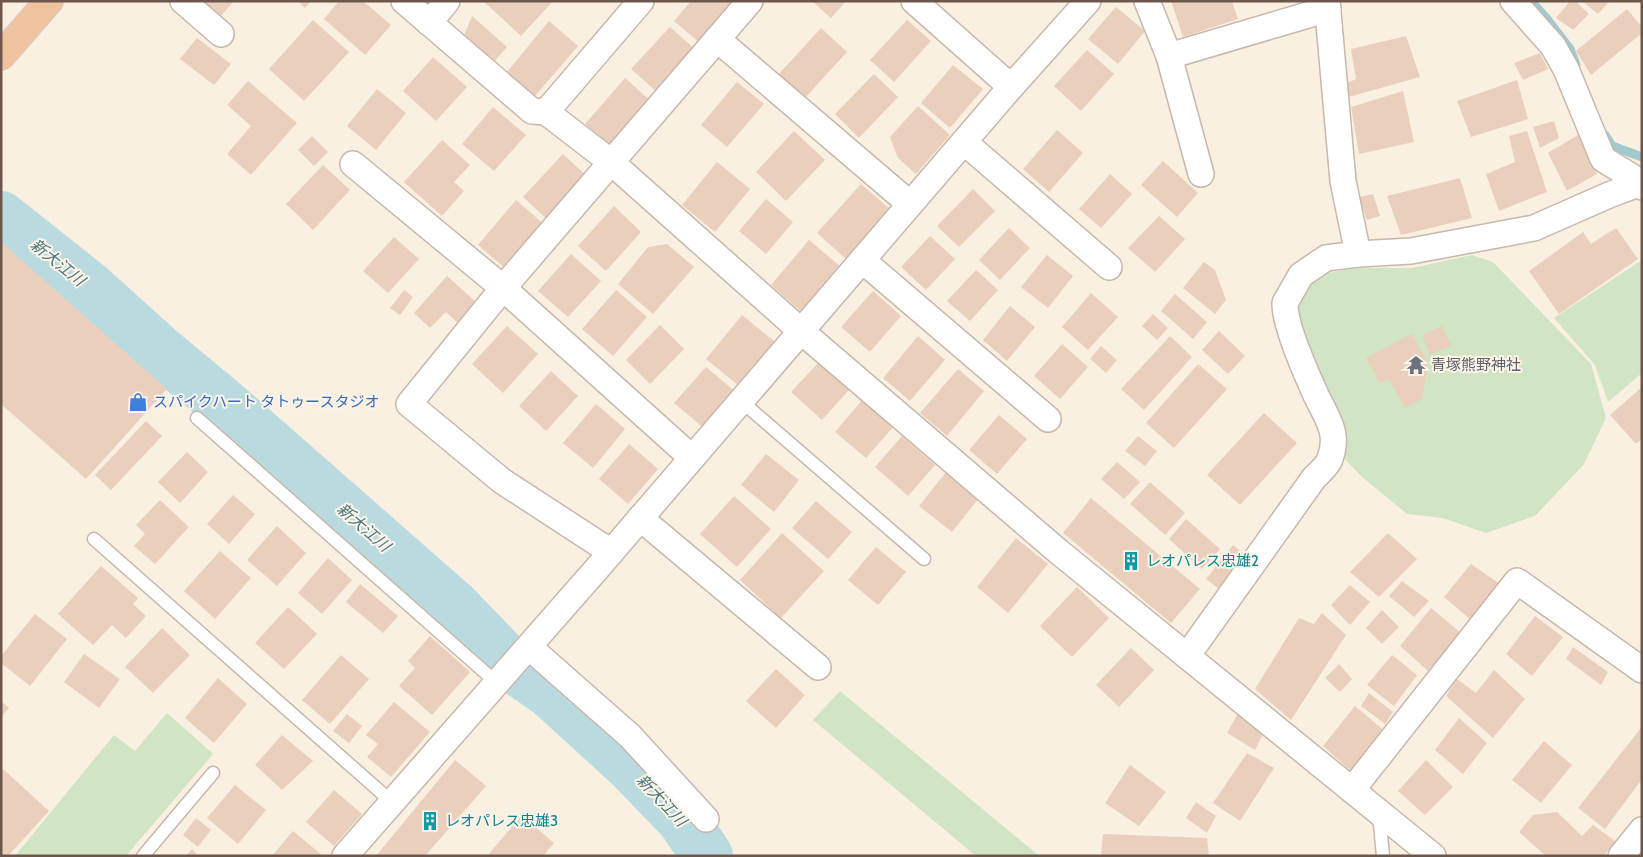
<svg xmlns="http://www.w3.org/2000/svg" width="1643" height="857" font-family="Cabin,'Noto Sans JP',sans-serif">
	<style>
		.green { fill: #d1e4c3 }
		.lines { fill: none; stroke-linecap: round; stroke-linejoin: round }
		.stream { stroke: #a1cad0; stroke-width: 9 }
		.river { stroke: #b9dbe0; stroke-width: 52 }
		.building { fill: #ebcfbd }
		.service-casing { stroke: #c8b7ab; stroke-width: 15 }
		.minor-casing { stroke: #c8b7ab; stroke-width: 28 }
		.trunk-casing { stroke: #d6d0cd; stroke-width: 30 }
		.service { stroke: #fff; stroke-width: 12 }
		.minor { stroke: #fff; stroke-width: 25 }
		.trunk { stroke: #efc2a0; stroke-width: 28 }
		.labels { text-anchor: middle; stroke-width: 4; stroke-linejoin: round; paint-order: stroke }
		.worship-label { font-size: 15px; fill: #5b616d; stroke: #fdf4e7; text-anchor: start }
		.shop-label { font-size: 15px; fill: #366cbe; stroke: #fdf4e7; text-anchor: start }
		.culture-label { font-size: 15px; fill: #0d838f; stroke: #fdf4e7; text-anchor: start }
		.water-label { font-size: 16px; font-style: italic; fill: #48767f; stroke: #fdf4e7 }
	</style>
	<rect width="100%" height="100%" fill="#f9f0e2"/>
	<!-- green -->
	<g class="green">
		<polygon points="1472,255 1493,262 1591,364 1606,418 1584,464 1535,516 1486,533 1443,518 1407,514 1361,476 1344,458 1339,411 1306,345 1298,307 1308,287 1328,273 1356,268 1412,268"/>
		<polygon points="1642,260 1642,373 1608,402 1595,365 1554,318"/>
		<polygon points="840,691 1038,855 1038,856 976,856 813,720"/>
		<polygon points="167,713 213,754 126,856 15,856 114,735 135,751"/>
	</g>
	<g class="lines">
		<!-- stream -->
		<g class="stream">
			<polyline points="1531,1 1547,19 1570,49 1576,65"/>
			<polyline points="1605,135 1612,146 1642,157"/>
		</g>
		<!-- river -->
		<polyline class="river" points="1,217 89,287 160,351 225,405 454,606 512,666 550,692 631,766 683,820 707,856"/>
	</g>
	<!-- building -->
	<g class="building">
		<polygon points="202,1 234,1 220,17"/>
		<polygon points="297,1 311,1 305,8"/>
		<polygon points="339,1 363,1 391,25 365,55 324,19"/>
		<polygon points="483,1 553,1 521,36"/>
		<polygon points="691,1 734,1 702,45 674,21"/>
		<polygon points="812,1 846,1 831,18"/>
		<polygon points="1171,1 1232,1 1238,19 1183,37"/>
		<polygon points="1570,1 1575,1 1589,14 1573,30 1556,18"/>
		<polygon points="1582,1 1610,1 1598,14"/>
		<polygon points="1116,7 1145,31 1118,64 1088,39"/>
		<polygon points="1627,9 1642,27 1642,33 1591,75 1576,51"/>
		<polygon points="472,16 507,47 492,64 463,38"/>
		<polygon points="313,20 349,52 304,101 269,69"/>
		<polygon points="907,20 931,41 894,82 870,60"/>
		<polygon points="549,21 578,46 535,96 507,72"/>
		<polygon points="670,27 696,50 657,92 631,69"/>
		<polygon points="821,28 847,52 804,99 777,76"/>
		<polygon points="1406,36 1420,77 1345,98 1340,86 1356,79 1351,49"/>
		<polygon points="197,38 231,64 214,85 180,59"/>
		<polygon points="1087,50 1114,74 1081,111 1054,86"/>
		<polygon points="1540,53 1548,69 1523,80 1514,63"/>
		<polygon points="433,57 467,87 436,121 403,91"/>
		<polygon points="953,65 983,89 950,128 921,103"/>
		<polygon points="874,74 898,97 859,138 835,114"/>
		<polygon points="625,78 654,104 614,149 585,124"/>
		<polygon points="1517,80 1528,119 1471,137 1457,101"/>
		<polygon points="248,81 297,123 251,175 227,154 251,126 227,105"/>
		<polygon points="737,82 764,104 727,147 701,125"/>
		<polygon points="377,89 406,113 376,150 347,126"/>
		<polygon points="1403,91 1414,142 1359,154 1351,107"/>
		<polygon points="918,106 950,135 916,174 898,158 890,137"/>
		<polygon points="493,107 526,135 494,171 462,144"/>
		<polygon points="1554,121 1559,138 1540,148 1533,127"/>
		<polygon points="1057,130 1083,153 1049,192 1023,169"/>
		<polygon points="794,131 825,160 786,201 756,172"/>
		<polygon points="1527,131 1547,192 1499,211 1486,174 1515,162 1509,136"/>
		<polygon points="1578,135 1597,174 1567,191 1548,153"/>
		<polygon points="312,136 328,152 314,166 298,150"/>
		<polygon points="442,140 470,165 454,182 464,191 442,216 404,182"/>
		<polygon points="563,154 589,178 549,221 523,197"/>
		<polygon points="1163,161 1198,193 1177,217 1141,185"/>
		<polygon points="717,162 750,189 715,232 682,205"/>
		<polygon points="323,165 350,190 313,230 286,204"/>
		<polygon points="1110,174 1132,194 1101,228 1079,209"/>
		<polygon points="1460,178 1472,218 1401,235 1387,196"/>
		<polygon points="861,184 891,210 847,260 817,233"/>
		<polygon points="973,189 995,211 959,247 937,226"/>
		<polygon points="1373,194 1380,216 1367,220 1359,197"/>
		<polygon points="766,199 793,222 766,254 739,231"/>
		<polygon points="516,200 545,225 507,270 478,245"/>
		<polygon points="614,206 641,232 606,271 578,246"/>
		<polygon points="1159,216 1185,239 1155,272 1128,248"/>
		<polygon points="1009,228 1030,248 1000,280 979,260"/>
		<polygon points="1616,228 1638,259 1559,314 1529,271 1583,232 1591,244"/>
		<polygon points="930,236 955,259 926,290 901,267"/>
		<polygon points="394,237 419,259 388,293 363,271"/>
		<polygon points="809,240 841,267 802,312 771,285"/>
		<polygon points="1,242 167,389 86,479 1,404"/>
		<polygon points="667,244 694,267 653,314 618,284 648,247"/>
		<polygon points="571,254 601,281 568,317 538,291"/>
		<polygon points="1047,255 1073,276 1048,308 1021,287"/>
		<polygon points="1204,262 1215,270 1226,300 1215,314 1183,288"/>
		<polygon points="976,270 998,290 970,321 947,301"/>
		<polygon points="447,276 476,302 458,323 446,312 430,328 414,313"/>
		<polygon points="404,290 413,297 400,315 390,308"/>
		<polygon points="616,290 647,317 613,356 582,329"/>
		<polygon points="873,291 901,316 870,352 841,327"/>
		<polygon points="1091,293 1118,317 1088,350 1062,327"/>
		<polygon points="1175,294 1207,322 1193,339 1161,311"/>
		<polygon points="1010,306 1035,327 1007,361 983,340"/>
		<polygon points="1153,314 1168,328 1157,340 1142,326"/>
		<polygon points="742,315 775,342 739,386 706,359"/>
		<polygon points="660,325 684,349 650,384 626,360"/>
		<polygon points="507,326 538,354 503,393 472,364"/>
		<polygon points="1442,326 1451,346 1430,355 1422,335"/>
		<polygon points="1219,331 1245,356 1228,374 1202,350"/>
		<polygon points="1412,334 1428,363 1422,399 1405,408 1389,379 1380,383 1366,358"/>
		<polygon points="918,336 945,360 910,401 883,378"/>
		<polygon points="1170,336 1192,357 1144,410 1121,389"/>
		<polygon points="1062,344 1088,367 1060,399 1034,376"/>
		<polygon points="1101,346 1117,360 1106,373 1090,359"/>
		<polygon points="819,362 849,390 822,420 791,392"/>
		<polygon points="1198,364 1227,389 1174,448 1146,423"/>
		<polygon points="706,367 737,393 705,429 674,403"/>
		<polygon points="958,369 984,391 947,436 920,413"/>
		<polygon points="551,371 578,396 546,431 519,406"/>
		<polygon points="1642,387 1642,439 1636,444 1610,415"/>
		<polygon points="862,400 894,426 866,458 835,432"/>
		<polygon points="596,404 625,429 593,468 563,443"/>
		<polygon points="1264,413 1297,443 1240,505 1207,475"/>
		<polygon points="999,415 1027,439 997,474 969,450"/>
		<polygon points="146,421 162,436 111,490 95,475"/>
		<polygon points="902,436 935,465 908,496 875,467"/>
		<polygon points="1138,436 1157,451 1145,466 1125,451"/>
		<polygon points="629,444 658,469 628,504 599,479"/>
		<polygon points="187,452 208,472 180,503 158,482"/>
		<polygon points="766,454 799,480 774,512 741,485"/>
		<polygon points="1117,462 1140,482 1124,499 1101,479"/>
		<polygon points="947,471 979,498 952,532 919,506"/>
		<polygon points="1150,482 1185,513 1165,535 1130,504"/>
		<polygon points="233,495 255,514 229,544 207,524"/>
		<polygon points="734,496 771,529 737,567 700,534"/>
		<polygon points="1091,498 1200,589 1171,623 1063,533"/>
		<polygon points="160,500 189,527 155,564 134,546 145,534 136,525"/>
		<polygon points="816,501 852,532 828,559 792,528"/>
		<polygon points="1186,519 1220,549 1202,569 1169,539"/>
		<polygon points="277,526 306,553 277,586 247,560"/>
		<polygon points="782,533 824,571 781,618 740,580"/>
		<polygon points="1388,533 1417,559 1379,597 1350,572"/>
		<polygon points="1016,538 1048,564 1008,613 977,587"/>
		<polygon points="1233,545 1246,556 1219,589 1206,579"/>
		<polygon points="876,547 906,572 878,605 848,580"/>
		<polygon points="220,551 251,578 215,619 184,591"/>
		<polygon points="328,558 352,580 322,614 298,593"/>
		<polygon points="1471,564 1500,584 1471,620 1444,597"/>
		<polygon points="101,566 138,598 133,604 146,616 126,638 112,625 93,645 58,614"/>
		<polygon points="1402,581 1429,601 1414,617 1389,596"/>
		<polygon points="360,584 398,616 383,633 346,602"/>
		<polygon points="1350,585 1370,602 1350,625 1331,605"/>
		<polygon points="1077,587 1109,618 1072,657 1040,626"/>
		<polygon points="288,607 317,634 284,669 255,643"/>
		<polygon points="1431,608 1461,633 1428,671 1400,646"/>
		<polygon points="1382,610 1399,627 1382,644 1366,628"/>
		<polygon points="1322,613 1346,635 1291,720 1255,689 1299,618 1314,624"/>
		<polygon points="35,614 67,639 30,686 1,663 1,656"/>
		<polygon points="1535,616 1563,637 1532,676 1506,654"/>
		<polygon points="162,628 190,655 153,693 125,667"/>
		<polygon points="430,636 470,672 432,715 399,686 415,668 408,661"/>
		<polygon points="1573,647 1608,672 1601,685 1566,659"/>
		<polygon points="1131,648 1154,670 1119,707 1096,685"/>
		<polygon points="84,654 120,679 99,708 64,682"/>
		<polygon points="341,655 369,679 330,724 302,700"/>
		<polygon points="1392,655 1417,675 1394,706 1367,685"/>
		<polygon points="1339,664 1352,679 1340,692 1325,678"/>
		<polygon points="776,669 805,695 776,728 746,701"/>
		<polygon points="1494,670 1525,699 1493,738 1446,696 1457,679 1476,693"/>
		<polygon points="218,678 247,704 214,743 185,718"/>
		<polygon points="1369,693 1393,712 1385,724 1361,706"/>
		<polygon points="1,701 9,708 1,717"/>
		<polygon points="394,702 430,732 391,777 367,757 378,744 366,735"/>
		<polygon points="1355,706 1386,732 1351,771 1323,746"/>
		<polygon points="1239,712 1266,728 1255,750 1227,733"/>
		<polygon points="347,714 362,726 349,743 333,731"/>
		<polygon points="1459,718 1487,743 1463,774 1435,750"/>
		<polygon points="1641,728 1642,779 1605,829 1578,808"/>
		<polygon points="282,735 313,761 282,790 255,765"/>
		<polygon points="1544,741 1572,765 1541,803 1512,780"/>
		<polygon points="1247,753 1274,768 1240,821 1213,803"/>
		<polygon points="455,760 486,786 425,856 376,856"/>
		<polygon points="1426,760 1453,787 1425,815 1398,791"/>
		<polygon points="1130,765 1166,792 1139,826 1105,803"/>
		<polygon points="3,769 49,811 8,856 1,856 1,771"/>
		<polygon points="235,785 266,810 238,844 207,818"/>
		<polygon points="334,790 362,814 334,846 306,822"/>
		<polygon points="1196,802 1216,816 1207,833 1186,818"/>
		<polygon points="1557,812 1582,836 1593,825 1615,841 1604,856 1546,856 1519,832 1533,815"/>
		<polygon points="522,815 554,843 543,856 487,856"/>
		<polygon points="196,818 211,830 198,847 183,835"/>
		<polygon points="293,831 323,856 272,856"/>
		<polygon points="1103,834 1207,838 1209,856 1101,856"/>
		<polygon points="192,849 199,856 186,856"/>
	</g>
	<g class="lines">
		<!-- service casing -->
		<g class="service-casing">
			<g id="service">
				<polyline points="741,401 924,559"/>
				<polyline points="197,418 497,683"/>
				<polyline points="94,539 392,802"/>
				<polyline points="1379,813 1383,856"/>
				<polyline points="143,856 213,773"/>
			</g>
		</g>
		<!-- minor casing -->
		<g class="minor-casing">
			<g id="minor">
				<polyline points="183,1 221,34"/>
				<polyline points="404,1 532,111 546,112 611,162 801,331 1059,552 1433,856"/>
				<polyline points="914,1 1011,87"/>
				<polyline points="1147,1 1169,56 1201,174"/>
				<polyline points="1513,1 1553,46 1566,69 1603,159 1642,183"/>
				<polyline points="429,23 447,1"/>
				<polyline points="717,39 910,204"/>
				<polyline points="1169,56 1328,9"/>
				<polyline points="546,112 641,1"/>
				<polyline points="964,142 1109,267"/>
				<polyline points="353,164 503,288 692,458"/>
				<polyline points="1358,254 1411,251 1534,228 1609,195 1641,183 1642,187"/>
				<polyline points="862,260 1048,419"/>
				<polyline points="640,518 818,667"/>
				<polyline points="611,552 502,481 409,404 503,288 750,1"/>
				<polyline points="529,647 630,736 706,819"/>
				<path d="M 1187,656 L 1314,478 C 1319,473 1326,467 1329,461 C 1341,433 1326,417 1315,393 C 1306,373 1284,323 1285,303 L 1301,275 L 1326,258 L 1358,254 L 1343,181 L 1327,1"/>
				<polyline points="1352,790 1517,581 1642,670"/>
				<polyline points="345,856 601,564 1011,87 1088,1"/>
				<polyline points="1621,856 1642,830"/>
			</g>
		</g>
		<!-- trunk casing -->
		<g class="trunk-casing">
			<polyline id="trunk" points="1,56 49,1"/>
		</g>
		<!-- service -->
		<use href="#service" class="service"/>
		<!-- minor -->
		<use href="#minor" class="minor"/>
		<!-- trunk -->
		<use href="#trunk" class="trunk"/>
	</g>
	<!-- icons -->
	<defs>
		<g id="temple-bare" transform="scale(1.5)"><path d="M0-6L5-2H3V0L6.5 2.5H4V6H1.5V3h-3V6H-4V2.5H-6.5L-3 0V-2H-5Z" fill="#6b7280" stroke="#fdf4e7" stroke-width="2.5" paint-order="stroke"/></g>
		<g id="shop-bare" transform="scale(1.5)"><path d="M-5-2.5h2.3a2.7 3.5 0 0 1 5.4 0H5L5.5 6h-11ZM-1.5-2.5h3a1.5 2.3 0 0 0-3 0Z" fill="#3f7fe0" stroke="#fdf4e7" stroke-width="2.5" paint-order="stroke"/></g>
		<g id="building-bare" transform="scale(1.5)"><path d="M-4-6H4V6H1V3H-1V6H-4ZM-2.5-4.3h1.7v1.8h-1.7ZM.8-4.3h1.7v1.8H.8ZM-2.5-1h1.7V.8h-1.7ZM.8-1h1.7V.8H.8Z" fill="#0f9aa8" stroke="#fdf4e7" stroke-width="2.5" paint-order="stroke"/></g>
	</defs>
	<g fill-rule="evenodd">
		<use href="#temple-bare" x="1416" y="365"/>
		<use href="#shop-bare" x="138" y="402"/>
		<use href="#building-bare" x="1131" y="561"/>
		<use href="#building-bare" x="430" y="821"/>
	</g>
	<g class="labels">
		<!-- worship labels -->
		<g class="worship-label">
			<text x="1431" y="370">青塚熊野神社</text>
		</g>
		<!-- shop labels -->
		<g class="shop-label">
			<text x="153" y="407">スパイクハート タトゥースタジオ</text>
		</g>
		<!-- culture labels -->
		<g class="culture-label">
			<text x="1146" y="566">レオパレス忠雄2</text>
			<text x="445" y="826">レオパレス忠雄3</text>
		</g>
		<!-- water labels -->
		<g class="water-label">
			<text transform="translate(58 262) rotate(39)" y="6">新大江川</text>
			<text transform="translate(364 527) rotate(41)" y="6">新大江川</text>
			<text transform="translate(662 800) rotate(47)" y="6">新大江川</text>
		</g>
	</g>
	<!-- border -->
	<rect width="1643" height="857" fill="none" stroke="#6d574c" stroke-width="5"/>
</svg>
